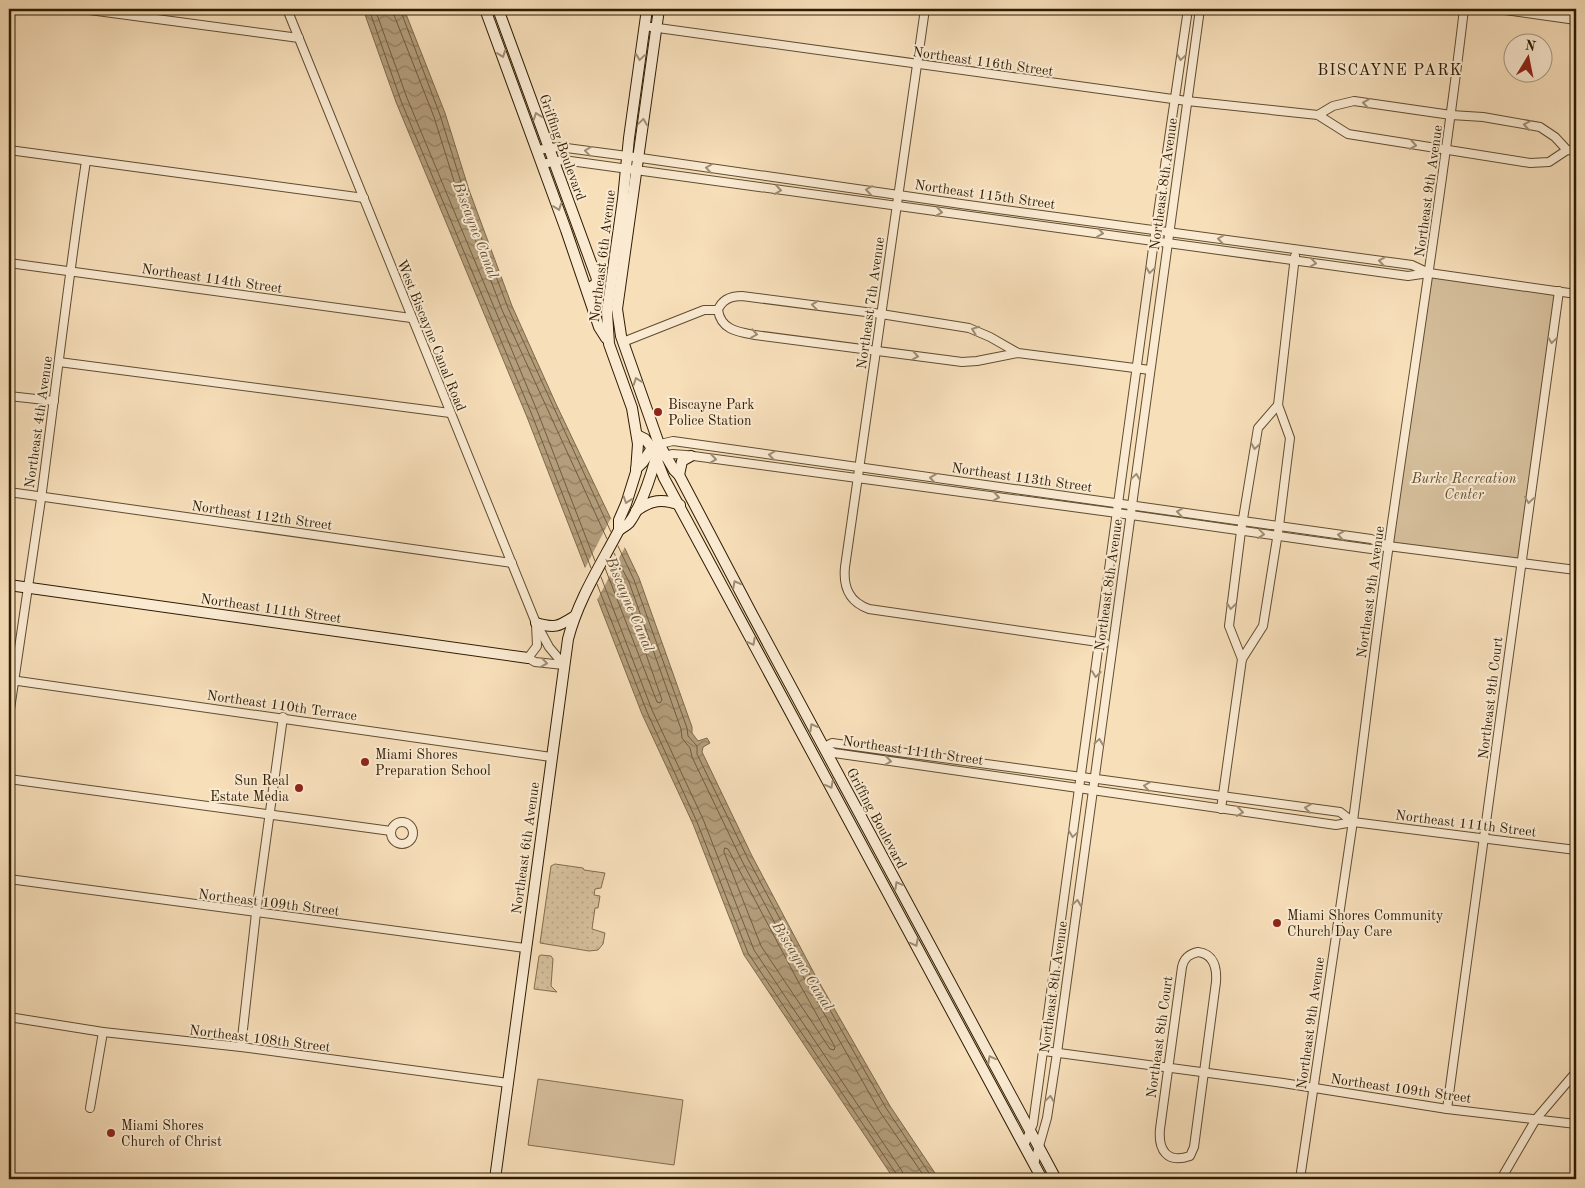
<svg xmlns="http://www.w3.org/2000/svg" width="1585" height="1188" font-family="'Old Standard TT',serif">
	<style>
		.grass { fill: url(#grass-dots); stroke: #826d4e }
		.green { fill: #d5be9b; stroke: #826d4e }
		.water { fill: url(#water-waves); stroke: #7e694a }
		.pier { fill: #f7dfba }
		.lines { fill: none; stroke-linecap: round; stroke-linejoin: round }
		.shore { stroke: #705c3e; stroke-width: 1 }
		.street-casing { stroke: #604d2f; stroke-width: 10 }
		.secondary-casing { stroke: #2e1c01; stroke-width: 12 }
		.street { stroke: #faead2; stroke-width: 8 }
		.secondary { stroke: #faead2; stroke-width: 10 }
		.rail-casing { stroke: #2e1c01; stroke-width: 4.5 }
		.rail { stroke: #faead2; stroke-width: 2.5; stroke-dasharray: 8; stroke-linecap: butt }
		.oneway { stroke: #9e8d74 }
		.poi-dot { fill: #8f2418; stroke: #faead2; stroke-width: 2 }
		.labels { text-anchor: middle; stroke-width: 4; stroke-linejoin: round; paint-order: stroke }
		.street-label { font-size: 14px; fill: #2e1c01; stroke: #faead2 }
		.poi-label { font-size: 14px; fill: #2e1c01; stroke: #faead2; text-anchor: start }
		.park-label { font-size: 14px; font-style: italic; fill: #604d2f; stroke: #faead2 }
		.water-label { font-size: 15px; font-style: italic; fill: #635032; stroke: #faead2 }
		.quarter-label { font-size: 16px; letter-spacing: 1px; fill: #2e1c01; stroke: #faead2 }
	</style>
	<defs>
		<pattern id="grass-dots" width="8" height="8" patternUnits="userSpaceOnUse" patternTransform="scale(1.25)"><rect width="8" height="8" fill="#d5be9b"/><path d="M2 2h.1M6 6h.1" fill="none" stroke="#b7a384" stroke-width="1.8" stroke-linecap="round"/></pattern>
		<pattern id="water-waves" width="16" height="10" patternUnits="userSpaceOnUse" patternTransform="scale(1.25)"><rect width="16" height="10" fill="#b39d7b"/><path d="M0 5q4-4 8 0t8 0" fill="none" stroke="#927f62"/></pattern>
	</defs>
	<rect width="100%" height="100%" fill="#f7dfba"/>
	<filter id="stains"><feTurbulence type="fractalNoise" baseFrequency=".004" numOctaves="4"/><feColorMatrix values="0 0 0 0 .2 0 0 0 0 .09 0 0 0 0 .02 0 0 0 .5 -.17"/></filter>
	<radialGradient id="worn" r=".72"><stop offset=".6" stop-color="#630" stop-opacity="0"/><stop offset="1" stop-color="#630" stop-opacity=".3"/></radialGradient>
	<!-- grass -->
	<g class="grass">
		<polygon points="555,864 583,868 584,870 605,873 601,888 595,889 594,895 600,896 598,908 595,908 592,929 605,933 603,944 598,950 589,951 540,943 551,866"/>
		<polygon points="541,955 551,956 553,959 551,986 557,992 534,989 539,956"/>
	</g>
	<!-- green -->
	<g class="green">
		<polygon points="1429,273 1559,291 1520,563 1388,546"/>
		<polygon points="538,1079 683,1100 674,1165 528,1145"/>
	</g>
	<!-- water -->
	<polygon class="water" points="363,9 404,9 445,113 469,190 512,306 556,404 639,578 692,727 692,733 698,741 707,738 710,743 703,747 702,752 752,856 815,975 890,1106 939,1179 894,1179 744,955 693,824 642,714 527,417 396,102"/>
	<!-- pier -->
	<polygon class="pier" points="611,518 626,545 596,602 584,570"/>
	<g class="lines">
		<!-- shore -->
		<g class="shore">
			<polyline points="369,9 401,101 532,415 591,568"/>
			<polyline points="375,9 407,98 538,413 595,561"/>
			<polyline points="393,9 394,15 434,117 458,194 502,310 607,539"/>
			<polyline points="400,9 440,115 464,192 508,308 611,532"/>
			<polyline points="618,546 634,580 687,728 688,736 697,746 697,754 748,859 811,977 886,1108 933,1179"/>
			<polyline points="614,553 629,582 681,729 682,738 690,748 692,757 742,861 805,980 880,1112 926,1179"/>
			<polyline points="605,568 657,702 660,703 662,700 622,585 609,561"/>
			<polyline points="601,577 652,710 703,819 754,950 902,1171 904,1179"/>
			<polyline points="597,584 647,712 697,822 748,953 897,1175 897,1179"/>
			<polygon points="725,848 728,849 799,983 835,1047 834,1050 830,1049 761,946 724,852"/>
		</g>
		<!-- street casing -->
		<g class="street-casing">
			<g id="street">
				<polyline points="82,9 299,38"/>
				<polyline points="287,9 536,623 549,647 564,665"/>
				<path d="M 925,9 L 845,567 C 843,587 849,602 869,609 L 1105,643"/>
				<polyline points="1498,9 1576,20"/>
				<polyline points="651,27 1187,101 1318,115 1348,134 1530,163 1549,162 1567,150"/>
				<polyline points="1318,115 1333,106 1354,101 1451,115 1483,117 1540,127 1555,137 1567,150 1576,151"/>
				<polyline points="9,150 364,198"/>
				<polyline points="537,150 559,147 627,156 961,204 1412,265 1429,273"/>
				<polyline points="542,164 563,160 1408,276 1429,273 1576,294"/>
				<polyline points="9,263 411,318"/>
				<polyline points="623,342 704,310 718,310"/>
				<path d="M 1018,353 L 990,337 L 969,328 L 881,314 L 742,296 C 731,296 722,299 718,310 C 721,330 738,332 755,335 L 962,362 L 977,361 L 1018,353 L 1150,370"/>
				<polyline points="59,362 450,413"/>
				<polyline points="9,396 54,401"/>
				<polyline points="656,445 673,441 1371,539 1388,546 1576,570"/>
				<polyline points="661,457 672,454 686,455 1117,513 1328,543 1371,549 1387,546"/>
				<polyline points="9,492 512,563"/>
				<polyline points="536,624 537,646 528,658 535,662 564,665"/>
				<polyline points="1242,659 1229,626 1241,531 1258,428 1278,405"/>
				<polyline points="11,680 551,757"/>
				<path d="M 9,716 C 19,644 31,571 41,499 C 56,386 69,273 86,161"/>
				<polyline points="9,779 391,831"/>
				<polyline points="1221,809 1242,659 1263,626 1279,526 1290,438 1278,405 1295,256"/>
				<polyline points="1353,822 1340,812 832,743 824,747 834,753 1336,825 1353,822 1576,850"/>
				<circle cx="402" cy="833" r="11"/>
				<polyline points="9,879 525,948"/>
				<path d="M 1198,952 C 1214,954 1217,968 1216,982 L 1194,1147 L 1190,1156 C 1167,1164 1158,1150 1160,1129 L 1182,967 C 1184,958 1189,954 1198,952 Z"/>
				<polyline points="9,1017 103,1032 241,1047 508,1083"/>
				<polyline points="241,1047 256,913 283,717"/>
				<polyline points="1044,1051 1283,1083 1447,1109 1576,1124"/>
				<polyline points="90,1108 103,1032"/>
				<path d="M 1447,1109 C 1485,836 1520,564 1559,291"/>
				<polyline points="1024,1146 1033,1124 1154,241 1188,9"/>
				<polyline points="1034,1164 1047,1118 1057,1053 1200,9"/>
				<path d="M 1300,1179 C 1317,1060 1336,940 1353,821 C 1365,729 1376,636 1389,544 C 1414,366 1443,188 1464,9"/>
				<polyline points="1501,1179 1536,1119 1576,1072"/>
			</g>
		</g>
		<!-- secondary casing -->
		<g class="secondary-casing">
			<g id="secondary">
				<polyline points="485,9 566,230 599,327 606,338"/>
				<polyline points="498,9 597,279 596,284 587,289"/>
				<polyline points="637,435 645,439 652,448 664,478 726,593 1042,1179"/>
				<polyline points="659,444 674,470 679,475 752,614 1056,1179"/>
				<polyline points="636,469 643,462 652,448"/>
				<polyline points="679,475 682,461 691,456"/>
				<path d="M 636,511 C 651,500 662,498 680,505"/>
				<polyline points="619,530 619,520 626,504 636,472 638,444 632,408 609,344 607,312 623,199 629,138 647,9"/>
				<polyline points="9,585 528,658"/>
				<path d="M 536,623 C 556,629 559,626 575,616"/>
				<path d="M 495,1179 L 568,639 C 578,600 600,566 619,530 C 622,528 626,526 629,523 C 642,506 655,465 659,444 L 621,336 L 617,309 L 659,9"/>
			</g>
		</g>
		<!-- street -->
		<use href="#street" class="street"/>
		<!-- secondary -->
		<use href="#secondary" class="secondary"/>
		<!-- rail casing -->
		<g class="rail-casing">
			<polyline id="rail" points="1574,1179 1576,1175"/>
		</g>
		<!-- rail -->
		<use href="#rail" class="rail"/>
	</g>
	<!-- one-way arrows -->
	<defs><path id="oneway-chevron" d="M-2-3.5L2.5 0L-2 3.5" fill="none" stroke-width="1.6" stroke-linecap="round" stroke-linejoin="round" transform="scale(1.25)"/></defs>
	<g class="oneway">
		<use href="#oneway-chevron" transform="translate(502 54) rotate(70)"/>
		<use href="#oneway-chevron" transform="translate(640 57) rotate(98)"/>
		<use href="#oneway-chevron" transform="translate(1181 57) rotate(98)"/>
		<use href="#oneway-chevron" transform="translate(1366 103) rotate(-172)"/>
		<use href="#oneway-chevron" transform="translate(537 116) rotate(-110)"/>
		<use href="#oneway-chevron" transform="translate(643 122) rotate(-82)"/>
		<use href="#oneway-chevron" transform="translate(1527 125) rotate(-170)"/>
		<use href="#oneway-chevron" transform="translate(1413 145) rotate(10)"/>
		<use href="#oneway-chevron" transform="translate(588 151) rotate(-173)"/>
		<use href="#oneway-chevron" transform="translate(709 168) rotate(-172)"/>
		<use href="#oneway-chevron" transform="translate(778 190) rotate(8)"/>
		<use href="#oneway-chevron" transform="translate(869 190) rotate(-172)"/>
		<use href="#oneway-chevron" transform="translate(558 207) rotate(70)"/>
		<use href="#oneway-chevron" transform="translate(939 212) rotate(8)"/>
		<use href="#oneway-chevron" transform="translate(1100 233) rotate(8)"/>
		<use href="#oneway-chevron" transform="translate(1221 239) rotate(-172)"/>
		<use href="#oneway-chevron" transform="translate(1382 261) rotate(-172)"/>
		<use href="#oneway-chevron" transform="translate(1313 263) rotate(8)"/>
		<use href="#oneway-chevron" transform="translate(1150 270) rotate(98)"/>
		<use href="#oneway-chevron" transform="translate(815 305) rotate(-173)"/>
		<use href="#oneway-chevron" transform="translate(975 330) rotate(-159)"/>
		<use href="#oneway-chevron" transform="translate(754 334) rotate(9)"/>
		<use href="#oneway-chevron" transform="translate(1552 340) rotate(98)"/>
		<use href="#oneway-chevron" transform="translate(915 356) rotate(8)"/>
		<use href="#oneway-chevron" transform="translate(637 381) rotate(-110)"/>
		<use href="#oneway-chevron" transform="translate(1255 446) rotate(99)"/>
		<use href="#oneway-chevron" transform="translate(772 455) rotate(-172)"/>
		<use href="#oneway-chevron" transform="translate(713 459) rotate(8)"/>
		<use href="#oneway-chevron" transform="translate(1136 477) rotate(-82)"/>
		<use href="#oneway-chevron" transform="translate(933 478) rotate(-172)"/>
		<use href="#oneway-chevron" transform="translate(996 497) rotate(8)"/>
		<use href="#oneway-chevron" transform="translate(627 500) rotate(109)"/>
		<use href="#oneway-chevron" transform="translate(1529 500) rotate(98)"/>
		<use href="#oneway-chevron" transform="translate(1180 512) rotate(-172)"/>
		<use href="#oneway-chevron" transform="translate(1261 534) rotate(7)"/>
		<use href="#oneway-chevron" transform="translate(1341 535) rotate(-172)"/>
		<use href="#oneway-chevron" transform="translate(736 584) rotate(-118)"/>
		<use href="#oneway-chevron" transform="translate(1231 606) rotate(97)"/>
		<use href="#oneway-chevron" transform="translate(752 642) rotate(62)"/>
		<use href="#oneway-chevron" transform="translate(544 663) rotate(8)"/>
		<use href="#oneway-chevron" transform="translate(1096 674) rotate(97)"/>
		<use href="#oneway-chevron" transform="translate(813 727) rotate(-119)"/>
		<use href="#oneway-chevron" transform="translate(1099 742) rotate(-82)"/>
		<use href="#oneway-chevron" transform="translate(888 761) rotate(8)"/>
		<use href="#oneway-chevron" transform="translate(830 785) rotate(62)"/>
		<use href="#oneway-chevron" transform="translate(1147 786) rotate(-172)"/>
		<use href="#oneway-chevron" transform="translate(1308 808) rotate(-172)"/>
		<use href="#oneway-chevron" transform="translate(1240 812) rotate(8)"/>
		<use href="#oneway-chevron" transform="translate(1073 834) rotate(98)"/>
		<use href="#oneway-chevron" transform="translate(898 885) rotate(-119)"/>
		<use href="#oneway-chevron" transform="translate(1077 903) rotate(-82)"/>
		<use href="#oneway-chevron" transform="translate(915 943) rotate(62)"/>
		<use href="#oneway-chevron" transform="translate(991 1059) rotate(-118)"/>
		<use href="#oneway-chevron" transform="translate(1050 1099) rotate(-82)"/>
	</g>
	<!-- markers -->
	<g class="poi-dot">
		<circle cx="658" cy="412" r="5"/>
		<circle cx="365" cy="762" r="5"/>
		<circle cx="299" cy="788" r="5"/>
		<circle cx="1277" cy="923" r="5"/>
		<circle cx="111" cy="1133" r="5"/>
	</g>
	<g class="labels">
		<!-- street labels -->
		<g class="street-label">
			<text transform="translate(983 61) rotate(8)" y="5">Northeast 116th Street</text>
			<text transform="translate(563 147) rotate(70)" y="5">Griffing Boulevard</text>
			<text transform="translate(1163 184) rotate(-82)" y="5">Northeast 8th Avenue</text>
			<text transform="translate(1428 191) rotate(-82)" y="5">Northeast 9th Avenue</text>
			<text transform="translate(985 194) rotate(8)" y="5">Northeast 115th Street</text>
			<text transform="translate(602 256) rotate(-83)" y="5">Northeast 6th Avenue</text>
			<text transform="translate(212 278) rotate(8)" y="5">Northeast 114th Street</text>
			<text transform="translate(870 303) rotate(-82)" y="5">Northeast 7th Avenue</text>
			<text transform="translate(432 335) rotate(68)" y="5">West Biscayne Canal Road</text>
			<text transform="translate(38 422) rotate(-82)" y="5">Northeast 4th Avenue</text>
			<text transform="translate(1022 477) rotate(8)" y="5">Northeast 113th Street</text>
			<text transform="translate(262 515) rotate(8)" y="5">Northeast 112th Street</text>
			<text transform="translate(1108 585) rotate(-82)" y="5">Northeast 8th Avenue</text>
			<text transform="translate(1370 592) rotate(-82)" y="5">Northeast 9th Avenue</text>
			<text transform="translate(271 608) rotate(8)" y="5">Northeast 111th Street</text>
			<text transform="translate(1490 698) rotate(-83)" y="5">Northeast 9th Court</text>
			<text transform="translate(282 705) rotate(8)" y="5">Northeast 110th Terrace</text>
			<text transform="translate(913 750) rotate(8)" y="5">Northeast 111th Street</text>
			<text transform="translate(877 818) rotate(62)" y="5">Griffing Boulevard</text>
			<text transform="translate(1466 823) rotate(7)" y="5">Northeast 111th Street</text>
			<text transform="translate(525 848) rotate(-82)" y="5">Northeast 6th Avenue</text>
			<text transform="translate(269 902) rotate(7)" y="5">Northeast 109th Street</text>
			<text transform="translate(1053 987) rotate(-82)" y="5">Northeast 8th Avenue</text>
			<text transform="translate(1310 1023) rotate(-82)" y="5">Northeast 9th Avenue</text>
			<text transform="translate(1159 1037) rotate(-82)" y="5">Northeast 8th Court</text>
			<text transform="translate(260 1038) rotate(7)" y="5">Northeast 108th Street</text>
			<text transform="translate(1401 1088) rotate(8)" y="5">Northeast 109th Street</text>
		</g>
		<!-- poi labels -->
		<g class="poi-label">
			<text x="668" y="409">Biscayne Park<tspan x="668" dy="16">Police Station</tspan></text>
			<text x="375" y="759">Miami Shores<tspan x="375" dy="16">Preparation School</tspan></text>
			<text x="289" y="785" text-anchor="end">Sun Real<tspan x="289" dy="16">Estate Media</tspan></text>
			<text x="1287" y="920">Miami Shores Community<tspan x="1287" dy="16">Church Day Care</tspan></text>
			<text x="121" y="1130">Miami Shores<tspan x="121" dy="16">Church of Christ</tspan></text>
		</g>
		<!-- park labels -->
		<g class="park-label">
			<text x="1464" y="483">Burke Recreation<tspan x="1464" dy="16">Center</tspan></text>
		</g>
		<!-- water labels -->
		<g class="water-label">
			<text transform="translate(476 230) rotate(69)" y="5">Biscayne Canal</text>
			<text transform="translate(630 604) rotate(67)" y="5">Biscayne Canal</text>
			<text transform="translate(803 966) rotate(58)" y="5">Biscayne Canal</text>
		</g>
		<!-- quarter labels -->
		<g class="quarter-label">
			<text x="1390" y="75">BISCAYNE PARK</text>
		</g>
	</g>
	<!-- margin -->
	<rect width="1585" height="1188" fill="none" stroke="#f7dfba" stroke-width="30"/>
	<rect x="10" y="10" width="1565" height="1168" fill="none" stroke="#2e1c01" stroke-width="2.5"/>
	<rect x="15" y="15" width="1555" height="1158" fill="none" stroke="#2e1c01"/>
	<!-- north arrow -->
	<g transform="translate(1528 58) rotate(10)"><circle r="24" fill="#faead2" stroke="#a8987e"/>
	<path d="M0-4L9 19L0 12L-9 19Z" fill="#8f2418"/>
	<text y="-8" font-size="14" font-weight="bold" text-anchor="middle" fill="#2e1c01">N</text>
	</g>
	<rect width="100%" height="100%" filter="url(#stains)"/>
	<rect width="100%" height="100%" fill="url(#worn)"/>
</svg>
